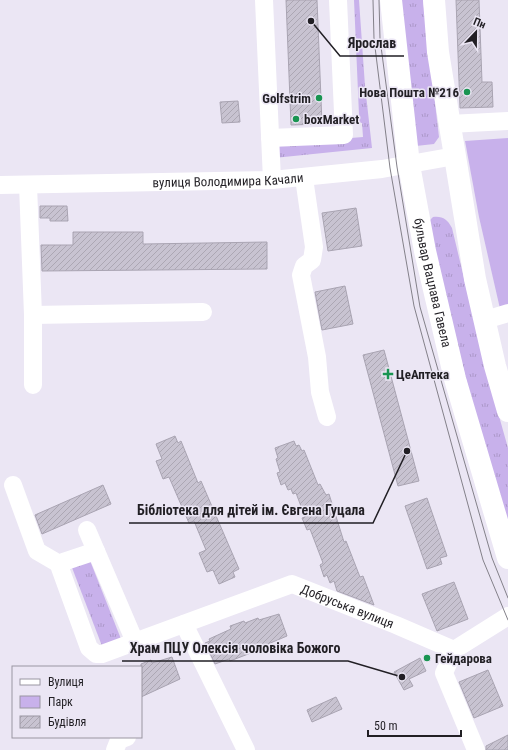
<svg xmlns="http://www.w3.org/2000/svg" width="508" height="750" font-family="'Roboto Condensed',sans-serif">
	<style>
		.grass { fill: url(#grass-tufts) }
		.park { fill: #c8b1eb }
		.building { fill: url(#building-hatch); stroke: #a9a4b2 }
		.lines { fill: none; stroke-linecap: round; stroke-linejoin: round }
		.minor { stroke: #fff; stroke-width: 18 }
		.major { stroke: #fff; stroke-width: 22 }
		.tram { stroke: #838089; stroke-width: 1 }
		.poi-dot { fill: #199451; stroke: #ebe6f4; stroke-width: 1.5 }
		.labels { text-anchor: middle; stroke-width: 3; stroke-linejoin: round; paint-order: stroke }
		.poi-label { font-size: 13px; font-weight: bold; fill: #211f24; stroke: #ebe6f4; text-anchor: start }
		.street-label { font-size: 13px; fill: #211f24; stroke: #ebe6f4 }
		.leader { fill: none; stroke: #211f24; stroke-width: 1.5 }
		.callout-dot { fill: #211f24; stroke: #ebe6f4; stroke-width: 1.5 }
		.callout-label { font-size: 14px; text-anchor: middle; font-weight: bold; fill: #211f24; stroke: #ebe6f4; stroke-width: 3; stroke-linejoin: round; paint-order: stroke }
	</style>
	<defs>
		<pattern id="grass-tufts" width="24" height="20" patternUnits="userSpaceOnUse"><rect width="24" height="20" fill="#c8b1eb"/><path d="M3 7l-1-3M5 7V3M7 7l1-3M15 17l-1-3M17 17v-4M19 17l1-3" fill="none" stroke="#ac98c9"/></pattern>
		<pattern id="building-hatch" width="6" height="6" patternUnits="userSpaceOnUse"><rect width="6" height="6" fill="#c8c3d1"/><path d="M-1 1l2-2M0 6l6-6M5 7l2-2" fill="none" stroke="#aca7b3"/></pattern>
	</defs>
	<rect width="100%" height="100%" fill="#ebe6f4"/>
	<!-- grass -->
	<g class="grass">
		<polygon points="354,0 359,0 365,86 372,148 274,158 278,144 363,137 362,123 353,122 352,117 359,115"/>
		<polygon points="399,0 423,0 439,137 434,144 416,146"/>
		<path d="M 433,217 C 443,216 447,219 452,228 L 486,370 L 508,448 L 508,541 L 426,224 Z"/>
		<polygon points="89,558 121,639 102,646 71,565"/>
	</g>
	<!-- park -->
	<polygon class="park" points="508,138 508,311 501,313 479,217 465,141"/>
	<!-- building -->
	<g class="building">
		<polygon points="286,0 317,0 322,124 291,125"/>
		<polygon points="456,0 479,0 482,82 492,82 493,107 460,108"/>
		<polygon points="238,101 240,122 222,123 220,102"/>
		<polygon points="40,206 67,206 68,221 50,221 50,218 40,218"/>
		<polygon points="356,208 362,246 328,251 322,213"/>
		<polygon points="73,232 143,232 143,244 267,242 267,269 42,271 41,245 73,245"/>
		<polygon points="345,286 353,324 322,330 315,292"/>
		<polygon points="384,350 419,481 398,486 363,355"/>
		<polygon points="175,436 178,443 181,441 198,483 201,481 239,569 233,572 235,577 219,584 213,570 207,572 199,553 206,550 194,521 189,523 169,477 163,479 156,461 162,459 156,444"/>
		<polygon points="294,441 296,446 299,445 302,451 304,450 318,485 320,484 326,495 329,494 344,542 346,541 360,577 363,576 374,605 337,591 334,581 330,583 327,575 324,577 320,565 323,563 310,529 307,530 302,518 305,517 296,493 293,494 291,489 288,490 285,483 281,485 277,473 280,472 276,459 278,458 275,448"/>
		<polygon points="103,485 111,504 42,534 35,515"/>
		<polygon points="427,498 447,556 440,558 442,564 427,569 405,506"/>
		<polygon points="454,582 468,619 437,631 422,594"/>
		<polygon points="279,614 287,636 268,644 269,646 230,661 229,659 215,664 205,643 210,641 209,639 231,629 230,626 244,621 245,623 258,618 259,620"/>
		<polygon points="172,657 180,679 141,697 141,664 151,660 152,663"/>
		<polygon points="420,658 426,671 409,679 413,686 404,690 394,672"/>
		<polygon points="488,670 503,706 474,718 459,682"/>
		<polygon points="336,697 342,709 312,722 307,710"/>
		<polygon points="508,735 508,750 486,750 486,746"/>
	</g>
	<g class="lines">
		<!-- minor -->
		<g class="minor">
			<polyline points="264,0 272,180"/>
			<polyline points="449,124 508,121"/>
			<polyline points="270,138 344,135 338,0"/>
			<polyline points="304,178 314,247 312,260 304,266 301,275 317,357 320,392 327,417"/>
			<path id="s1" d="M 0,185 L 272,180 L 382,169 L 455,156"/>
			<polyline points="28,185 33,315 33,385"/>
			<polyline points="33,315 203,312"/>
			<polyline points="485,320 508,313"/>
			<polyline points="13,485 37,551 61,565"/>
			<polyline points="87,530 135,642"/>
			<path id="s2" d="M 96,551 L 63,562 L 60,568 L 89,648 L 96,654 L 102,654 L 292,584 L 396,625 L 454,650 L 508,616"/>
			<polyline points="184,624 246,750"/>
			<polyline points="454,650 444,673 476,750"/>
			<polyline points="115,750 119,740 127,737"/>
		</g>
		<!-- major -->
		<g class="major">
			<path id="s3" d="M 391,0 L 409,165 L 425,251 L 455,379 L 508,558"/>
			<polyline points="434,0 438,52 475,279 495,366 508,411"/>
		</g>
		<!-- tram -->
		<g class="tram">
			<polyline points="373,0 374,39 390,168 414,306 483,560 508,620"/>
			<polyline points="379,0 380,39 397,167 420,307 492,558 508,598"/>
		</g>
	</g>
	<!-- markers -->
	<g class="poi-dot">
		<circle cx="467" cy="92" r="4"/>
		<circle cx="319" cy="98" r="4"/>
		<circle cx="296" cy="119" r="4"/>
		<path d="M386 368h4v4h4v4h-4v4h-4v-4h-4v-4h4z"/>
		<circle cx="427" cy="658" r="4"/>
	</g>
	<g class="labels">
		<!-- poi labels -->
		<g class="poi-label">
			<text x="459" y="97" text-anchor="end">Нова Пошта №216</text>
			<text x="311" y="103" text-anchor="end">Golfstrim</text>
			<text x="304" y="124">boxMarket</text>
			<text x="396" y="379">ЦеАптека</text>
			<text x="435" y="663">Гейдарова</text>
		</g>
		<!-- street labels -->
		<g class="street-label">
			<text dy="5" stroke="none"><textPath href="#s1" startOffset="228">вулиця Володимира Качали</textPath></text>
			<text dy="5" stroke="none"><textPath href="#s3" startOffset="286">бульвар Вацлава Гавела</textPath></text>
			<text dy="5" stroke="none"><textPath href="#s2" startOffset="404">Добруська вулиця</textPath></text>
		</g>
	</g>
	<!-- callouts -->
	<path class="leader" d="M311 21L340 56H404M407 451L373 523H129M402 677L348 661H122"/>
	<g class="callout-dot">
		<circle cx="311" cy="21" r="4"/>
		<circle cx="407" cy="451" r="4"/>
		<circle cx="402" cy="677" r="4"/>
	</g>
	<g class="callout-label">
		<text x="372" y="48">Ярослав</text>
		<text x="251" y="515">Бібліотека для дітей ім. Євгена Гуцала</text>
		<text x="235" y="653">Храм ПЦУ Олексія чоловіка Божого</text>
	</g>
	<!-- legend -->
	<rect x="12" y="666" width="130" height="72" fill="#ebe6f4" stroke="#9a96a1"/>
	<rect x="20" y="679" width="20" height="6" fill="#ffffff" stroke="#9a96a1"/>
	<text x="48" y="686" font-size="12" fill="#211f24">Вулиця</text>
	<rect x="20" y="696" width="20" height="12" fill="#c8b1eb" stroke="#9a96a1"/>
	<text x="48" y="706" font-size="12" fill="#211f24">Парк</text>
	<rect x="20" y="716" width="20" height="12" fill="url(#building-hatch)" stroke="#9a96a1"/>
	<text x="48" y="726" font-size="12" fill="#211f24">Будівля</text>
	<!-- north arrow -->
	<g transform="translate(476 32) rotate(22)" stroke="#ebe6f4" stroke-width="3" paint-order="stroke">
	<path d="M0-3L7 15L0 10L-7 15Z" fill="#211f24"/>
	<text y="-6" font-size="11" font-weight="bold" text-anchor="middle" fill="#211f24">Пн</text>
	</g>
	<!-- scale -->
	<path d="M368 730v6h93v-6" fill="none" stroke="#211f24" stroke-width="2"/>
	<text x="374" y="730" font-size="12" fill="#211f24" stroke="#ebe6f4" stroke-width="3" paint-order="stroke">50 m</text>
</svg>
